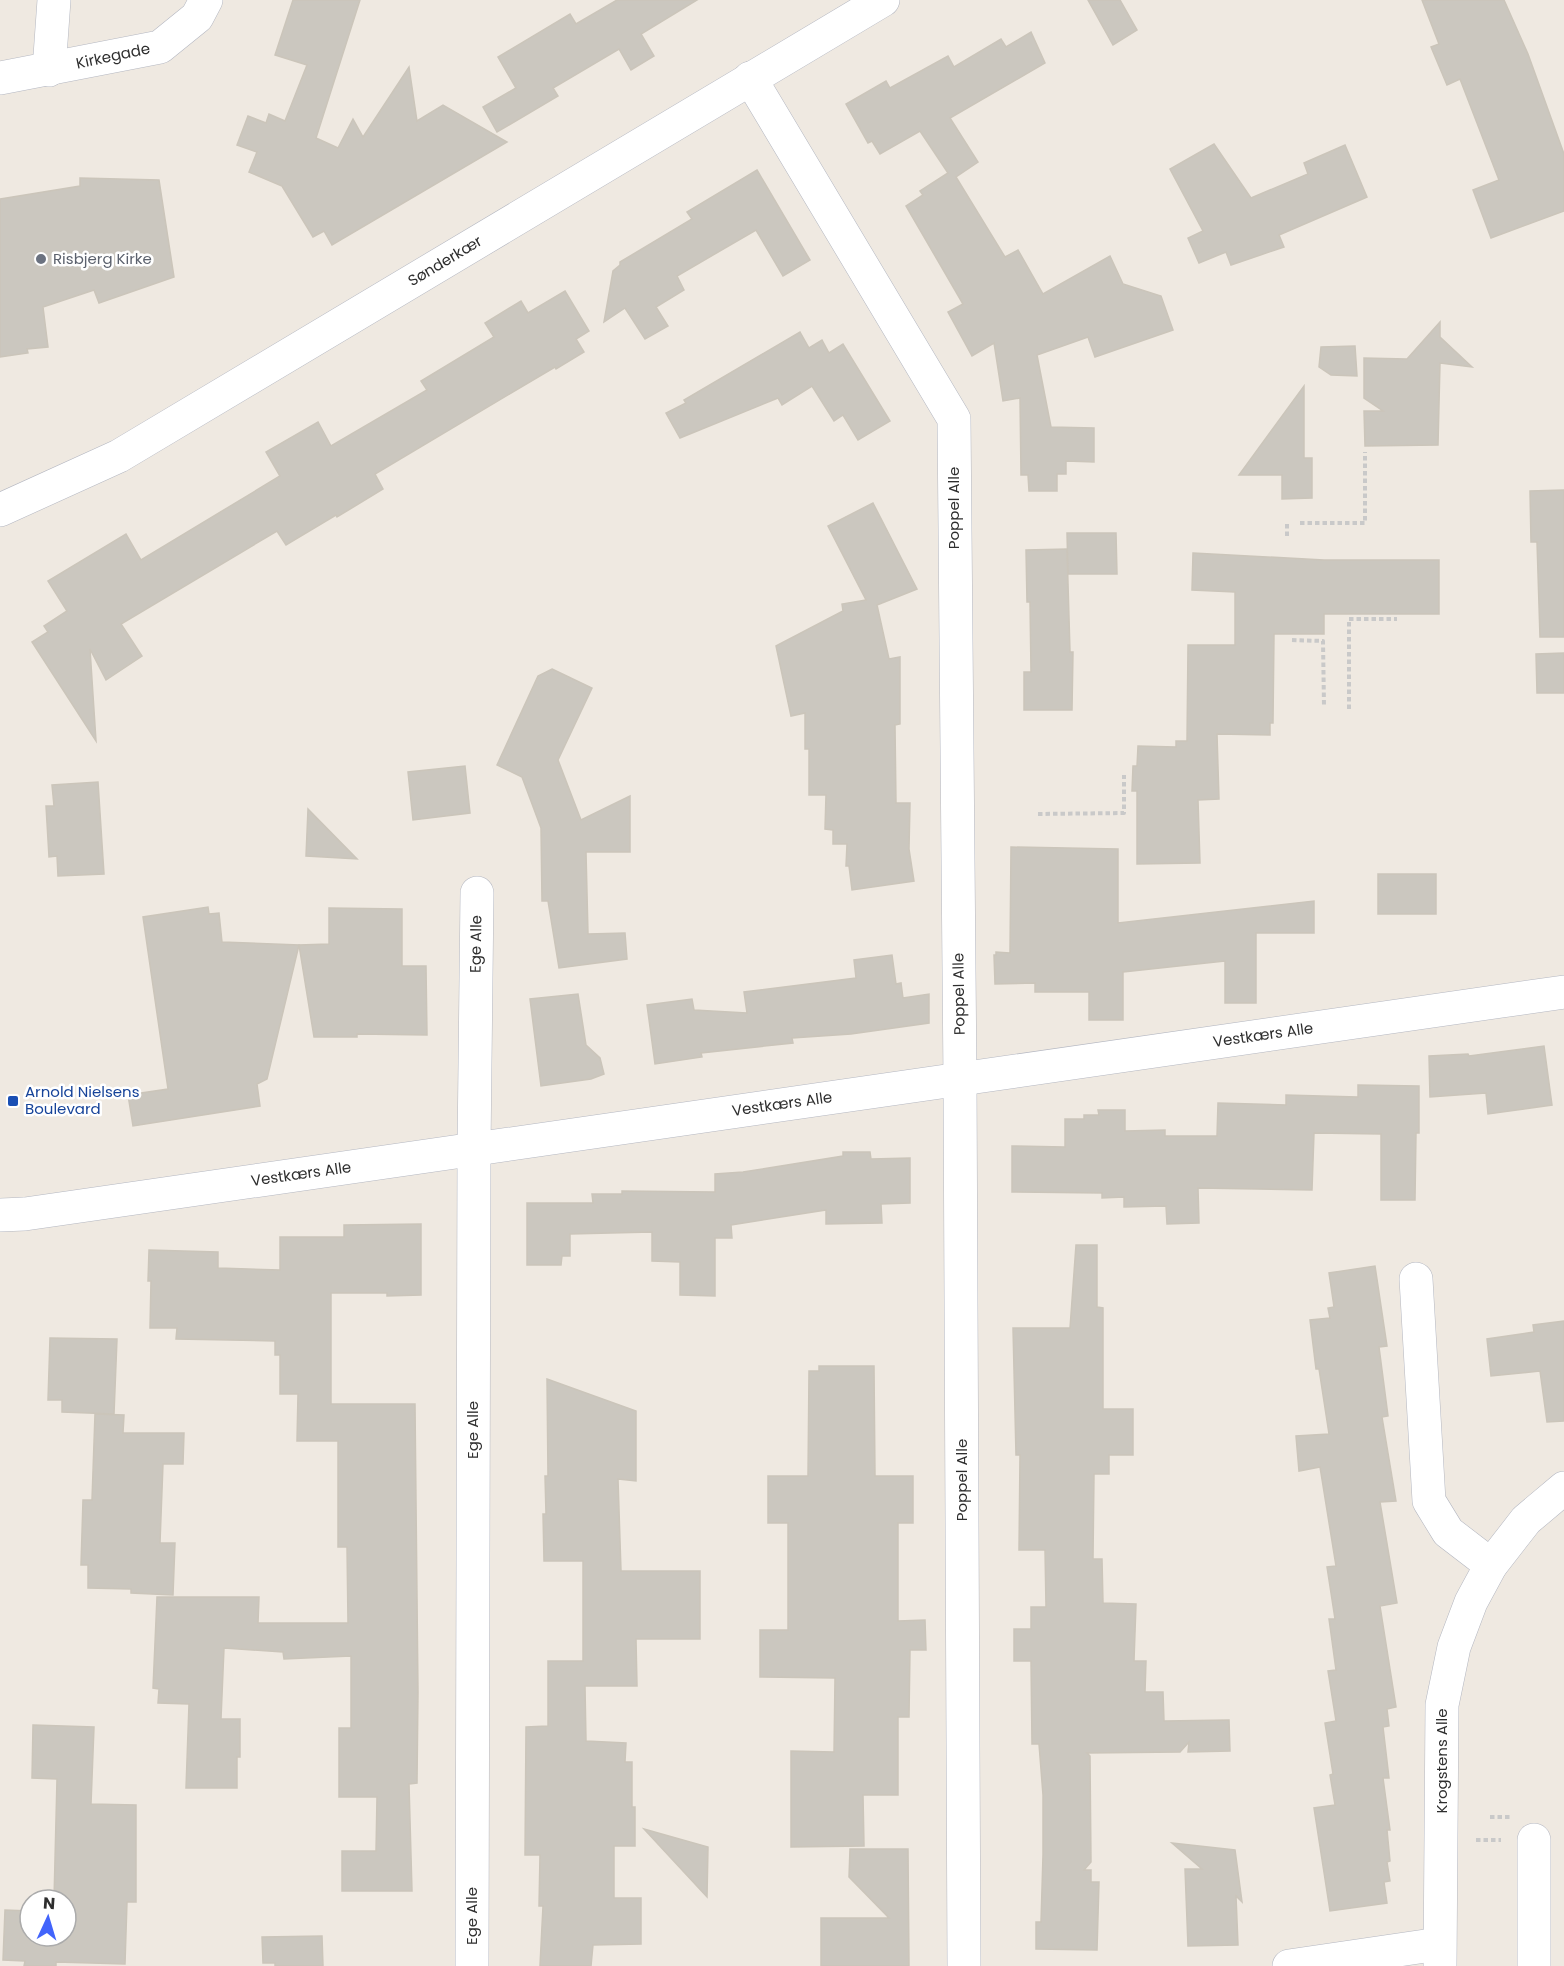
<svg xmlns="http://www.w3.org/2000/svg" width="1564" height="1966" font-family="Poppins,sans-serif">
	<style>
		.building { fill: #cbc7bf; stroke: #cbc5ba; stroke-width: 1.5 }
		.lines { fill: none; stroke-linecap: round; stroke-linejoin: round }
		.minor-casing { stroke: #b4b7c1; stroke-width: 34 }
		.path { stroke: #c9c9c9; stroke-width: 4; stroke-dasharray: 4.5 3; stroke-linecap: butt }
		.minor { stroke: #fff; stroke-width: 33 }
		.worship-dot { fill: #6b7280; stroke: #fff; stroke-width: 2 }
		.transit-dot { fill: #1a4fb4; stroke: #fff; stroke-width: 2 }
		.labels { text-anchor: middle; stroke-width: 5; stroke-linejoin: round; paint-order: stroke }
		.street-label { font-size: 15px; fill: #2e2e2e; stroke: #fff }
		.worship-label { font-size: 15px; fill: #5b616d; stroke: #fff; text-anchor: start }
		.transit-label { font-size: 15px; fill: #164399; stroke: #fff; text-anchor: start }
	</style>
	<rect width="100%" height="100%" fill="#efe9e1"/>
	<!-- building -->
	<g class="building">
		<polygon points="293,0 360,0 316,138 338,148 353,119 363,137 409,67 417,121 443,105 507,142 332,245 324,231 313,237 282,186 249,172 257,152 237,145 248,116 266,123 269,114 285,121 307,65 275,55"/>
		<polygon points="617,0 697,0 641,34 654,56 631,70 619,49 553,88 558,96 497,132 483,107 516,88 498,57 570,14 576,24"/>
		<polygon points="1088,0 1120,0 1137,30 1113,45"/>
		<polygon points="1422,0 1504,0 1528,54 1564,154 1564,211 1491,238 1473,190 1499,180 1460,79 1447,85 1431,47 1439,44"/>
		<polygon points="1031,32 1045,63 950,118 978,162 956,177 1005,257 1018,250 1043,294 1110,256 1123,284 1161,296 1173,330 1095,357 1088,337 1037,355 1051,427 1094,428 1094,462 1066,461 1066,474 1057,474 1057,491 1029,491 1028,475 1021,475 1020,398 1003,401 994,343 972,356 948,312 963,304 906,206 923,195 920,191 948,173 920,131 880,154 872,141 868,143 846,104 886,81 890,88 948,56 954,67 1001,39 1006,47"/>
		<polygon points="1214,144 1251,198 1308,174 1304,163 1345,145 1367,197 1279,235 1284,247 1231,265 1226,252 1199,263 1188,238 1203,231 1170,169"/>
		<polygon points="757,170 810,260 783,276 756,230 677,276 684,290 656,307 668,326 645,339 625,308 604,322 613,271 620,265 620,262 692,219 687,212"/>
		<polygon points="80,178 159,180 174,277 99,303 94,290 43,307 48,347 27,349 28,353 0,357 0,199 80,186"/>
		<polygon points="565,291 589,331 576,339 584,352 556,369 555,367 375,474 383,489 337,517 336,515 286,545 277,531 121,624 142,656 106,680 90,649 96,741 32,642 48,632 44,626 67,611 48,581 126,534 141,560 280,476 266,452 318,422 331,446 427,390 421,381 494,337 485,323 521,301 528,313"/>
		<polygon points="1440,322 1440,337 1472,367 1440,363 1438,445 1365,446 1364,411 1383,411 1364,398 1364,358 1407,359"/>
		<polygon points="800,332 809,348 822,340 829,353 843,344 890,421 858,440 843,415 834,421 812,386 782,405 778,398 680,438 666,413 686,403 684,400"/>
		<polygon points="1355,346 1357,376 1331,375 1319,367 1321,347"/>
		<polygon points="1304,386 1304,458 1312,458 1312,498 1282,499 1282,475 1239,475"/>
		<polygon points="1564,490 1564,637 1540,637 1537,542 1531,542 1530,491"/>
		<polygon points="873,503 917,589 877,605 889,659 900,657 900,724 895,725 896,803 910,803 909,849 914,881 852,890 849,866 846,866 847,844 833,844 833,830 825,829 826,795 809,795 809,749 805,749 805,713 791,716 776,646 843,611 842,604 866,600 828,526"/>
		<polygon points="1067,533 1116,533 1117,574 1068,574"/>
		<polygon points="1067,549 1070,652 1073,652 1072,710 1024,710 1024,672 1031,672 1030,602 1027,602 1026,550"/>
		<polygon points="1193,553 1324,560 1439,560 1439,614 1324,614 1324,634 1274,634 1273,723 1270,723 1270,735 1217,734 1219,799 1198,800 1200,863 1137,864 1137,791 1132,791 1133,766 1137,766 1138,746 1176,747 1176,741 1187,741 1188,645 1235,645 1235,592 1192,590"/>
		<polygon points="1564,653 1564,693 1537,693 1536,654"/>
		<polygon points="552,669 592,688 558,760 581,820 630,796 630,852 586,852 588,934 625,933 627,959 559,968 548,901 542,901 541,828 522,777 497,765 538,676"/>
		<polygon points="465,766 470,813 413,820 408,772"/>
		<polygon points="98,782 104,874 58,876 57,856 49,857 46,806 54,806 52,785"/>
		<polygon points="308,809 357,859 306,856"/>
		<polygon points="1011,847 1118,849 1118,923 1314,901 1314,933 1256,933 1256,1003 1225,1003 1225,961 1123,972 1123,1020 1089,1020 1089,992 1035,992 1035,983 995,984 994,955 996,955 996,952 1010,953"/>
		<rect x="1378" y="874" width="58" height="40"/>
		<polygon points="208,907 209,914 219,913 222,942 299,945 267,1079 257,1084 260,1106 133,1126 128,1095 168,1089 143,917"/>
		<polygon points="329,908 402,909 402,966 426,966 427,1035 357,1034 357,1037 314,1037 299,945 329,944"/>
		<polygon points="892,955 896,984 901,983 903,998 929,994 929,1023 851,1034 792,1038 793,1043 701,1053 702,1057 655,1064 647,1005 692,999 694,1010 747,1013 744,992 856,978 854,960"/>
		<polygon points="578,994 586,1045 600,1058 604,1074 591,1079 541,1086 530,999"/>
		<polygon points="1544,1046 1552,1105 1488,1114 1486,1093 1430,1097 1429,1056 1468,1054 1469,1056"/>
		<polygon points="1358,1085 1419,1086 1419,1133 1416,1133 1415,1200 1381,1200 1381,1134 1314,1133 1312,1190 1198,1188 1199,1223 1167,1224 1166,1206 1124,1207 1124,1197 1102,1198 1102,1193 1012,1192 1012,1146 1065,1147 1065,1119 1084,1119 1084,1115 1099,1115 1098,1110 1125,1110 1125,1131 1165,1130 1165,1136 1217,1136 1218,1103 1286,1105 1286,1095 1358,1097"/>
		<polygon points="843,1152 870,1152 871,1159 910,1158 910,1203 881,1204 882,1223 826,1224 826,1210 731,1225 732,1238 715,1238 715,1296 680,1295 680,1262 652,1261 652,1232 570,1234 570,1256 562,1256 561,1265 527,1265 527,1203 593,1203 592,1194 622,1194 622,1191 715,1192 715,1174 743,1172 843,1156"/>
		<polygon points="421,1224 421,1295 387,1296 387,1293 331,1293 331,1404 415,1404 418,1692 417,1783 409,1784 412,1891 342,1891 342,1851 376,1851 377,1797 339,1797 339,1728 351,1728 351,1656 284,1659 283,1652 224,1648 221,1719 240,1719 240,1757 237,1757 237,1788 186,1788 189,1704 158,1703 159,1689 153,1688 157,1597 259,1597 258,1623 348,1623 347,1547 338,1547 338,1441 297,1441 298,1394 280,1394 280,1355 275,1355 275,1341 176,1339 177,1328 150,1328 151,1281 148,1281 149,1250 218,1252 218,1268 280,1270 280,1237 344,1237 344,1225"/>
		<polygon points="1076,1245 1097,1245 1097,1307 1103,1308 1103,1409 1133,1409 1133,1455 1109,1455 1109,1474 1094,1474 1093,1559 1102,1559 1103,1603 1136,1604 1134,1661 1146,1661 1145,1692 1163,1692 1164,1721 1229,1720 1230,1751 1188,1752 1189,1742 1180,1752 1087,1753 1090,1756 1091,1862 1084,1870 1091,1870 1091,1882 1099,1882 1097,1950 1036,1949 1036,1922 1041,1922 1043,1855 1043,1795 1039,1744 1032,1744 1031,1661 1014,1661 1014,1629 1031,1629 1031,1607 1046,1607 1045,1550 1019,1550 1020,1455 1016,1455 1013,1328 1070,1328"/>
		<polygon points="1375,1266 1387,1346 1379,1347 1388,1416 1382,1417 1396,1501 1380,1502 1397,1603 1380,1606 1396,1707 1387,1709 1389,1726 1383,1727 1389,1778 1383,1778 1390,1830 1387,1830 1390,1861 1387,1862 1390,1881 1384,1882 1387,1903 1330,1911 1314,1808 1335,1805 1330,1775 1333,1774 1325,1723 1336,1721 1328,1671 1336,1670 1329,1619 1335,1619 1327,1567 1336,1566 1320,1467 1299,1471 1296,1436 1329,1434 1319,1369 1316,1369 1310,1320 1330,1318 1328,1308 1334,1307 1329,1273"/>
		<polygon points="1564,1321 1564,1421 1547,1422 1540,1371 1491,1376 1487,1339 1534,1332 1533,1325"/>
		<polygon points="50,1338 117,1339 114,1414 62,1412 62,1400 48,1400"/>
		<polygon points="819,1366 874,1366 875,1476 913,1476 913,1523 898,1523 898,1621 925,1620 926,1650 910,1650 909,1717 898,1717 898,1795 863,1795 864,1846 791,1847 791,1751 834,1752 835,1678 760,1677 760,1630 788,1630 788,1523 768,1523 768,1476 808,1476 809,1371 819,1371"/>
		<polygon points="547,1379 636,1411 636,1481 618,1479 621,1571 700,1571 700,1639 636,1639 637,1686 585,1686 586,1741 626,1743 625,1762 632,1762 632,1807 635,1807 635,1846 614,1846 614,1898 641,1898 641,1944 593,1945 591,1966 540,1966 543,1906 539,1906 540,1855 525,1855 526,1727 548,1726 548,1661 583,1661 583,1561 544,1561 543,1514 546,1514 545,1476 548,1476"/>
		<polygon points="95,1414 124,1415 123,1433 184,1433 183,1464 163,1464 160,1543 175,1543 173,1595 131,1593 131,1589 88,1588 88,1565 81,1565 83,1500 92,1500"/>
		<polygon points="33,1725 94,1727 91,1804 136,1805 136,1902 127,1902 125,1964 56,1962 56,1966 24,1966 25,1961 3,1960 5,1910 30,1911 30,1936 66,1936 66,1900 54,1900 57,1779 32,1778"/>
		<polygon points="644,1829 708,1847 707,1897"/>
		<polygon points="1172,1843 1235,1850 1242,1902 1236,1896 1238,1945 1188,1946 1185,1869 1202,1869"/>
		<polygon points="850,1849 908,1849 909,1966 821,1966 821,1918 889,1918 849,1877"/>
		<polygon points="322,1936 323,1966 275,1966 275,1963 263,1963 262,1937"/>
	</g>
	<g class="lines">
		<!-- minor casing -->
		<g class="minor-casing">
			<g id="minor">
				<polyline points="49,70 54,0"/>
				<polyline points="0,78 160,47 197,17 206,0"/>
				<polyline points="750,78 954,419 960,1079 964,1966"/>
				<polyline points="0,510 119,456 883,0"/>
				<polyline points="0,1215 25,1214 1564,992"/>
				<polyline points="1416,1279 1429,1501 1448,1532 1491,1565"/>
				<polyline points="1534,1840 1534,1966"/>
				<polyline points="472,1966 474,1149 477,893"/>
				<polyline points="1289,1966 1439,1944"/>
				<polyline points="1440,1966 1442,1705 1454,1647 1471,1602 1491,1565 1526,1520 1564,1488"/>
			</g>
		</g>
		<!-- path -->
		<g class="path">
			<polyline points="1300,523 1365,523 1365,452"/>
			<polyline points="1287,536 1287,523 1289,523"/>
			<polyline points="1292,640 1323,641 1324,706"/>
			<polyline points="1349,709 1349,619 1397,619"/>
			<polyline points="1038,814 1124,813 1124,775"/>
			<polyline points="1490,1817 1510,1817"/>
			<polyline points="1476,1840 1501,1840"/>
		</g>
		<!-- minor -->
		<use href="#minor" class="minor"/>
	</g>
	<!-- markers -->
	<circle class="worship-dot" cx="41" cy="259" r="6"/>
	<rect class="transit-dot" x="7" y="1095" width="12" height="12" rx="3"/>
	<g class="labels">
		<!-- street labels -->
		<g class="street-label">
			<text transform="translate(113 56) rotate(-12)" y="5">Kirkegade</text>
			<text transform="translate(445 261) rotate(-31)" y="5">Sønderkær</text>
			<text transform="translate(954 508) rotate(-90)" y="5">Poppel Alle</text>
			<text transform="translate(476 944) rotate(-89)" y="5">Ege Alle</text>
			<text transform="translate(959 994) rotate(-91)" y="5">Poppel Alle</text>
			<text transform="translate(1263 1035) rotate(-8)" y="5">Vestkærs Alle</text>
			<text transform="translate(782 1104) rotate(-8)" y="5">Vestkærs Alle</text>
			<text transform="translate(301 1174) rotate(-8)" y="5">Vestkærs Alle</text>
			<text transform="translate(473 1430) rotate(-90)" y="5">Ege Alle</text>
			<text transform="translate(962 1480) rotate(-90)" y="5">Poppel Alle</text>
			<text transform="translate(1442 1761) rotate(-90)" y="5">Krogstens Alle</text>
			<text transform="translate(472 1916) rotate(-90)" y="5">Ege Alle</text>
		</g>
		<!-- worship labels -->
		<g class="worship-label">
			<text x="53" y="264">Risbjerg Kirke</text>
		</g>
		<!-- transit labels -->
		<g class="transit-label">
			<text x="25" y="1097">Arnold Nielsens<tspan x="25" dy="17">Boulevard</tspan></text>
		</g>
	</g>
	<!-- north arrow -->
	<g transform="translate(48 1918) rotate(4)"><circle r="28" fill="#ffffff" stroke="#ababab" stroke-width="1.5"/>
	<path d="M0-4.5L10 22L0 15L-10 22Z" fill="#4264fb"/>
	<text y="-9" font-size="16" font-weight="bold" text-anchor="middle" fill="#2e2e2e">N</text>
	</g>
</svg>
